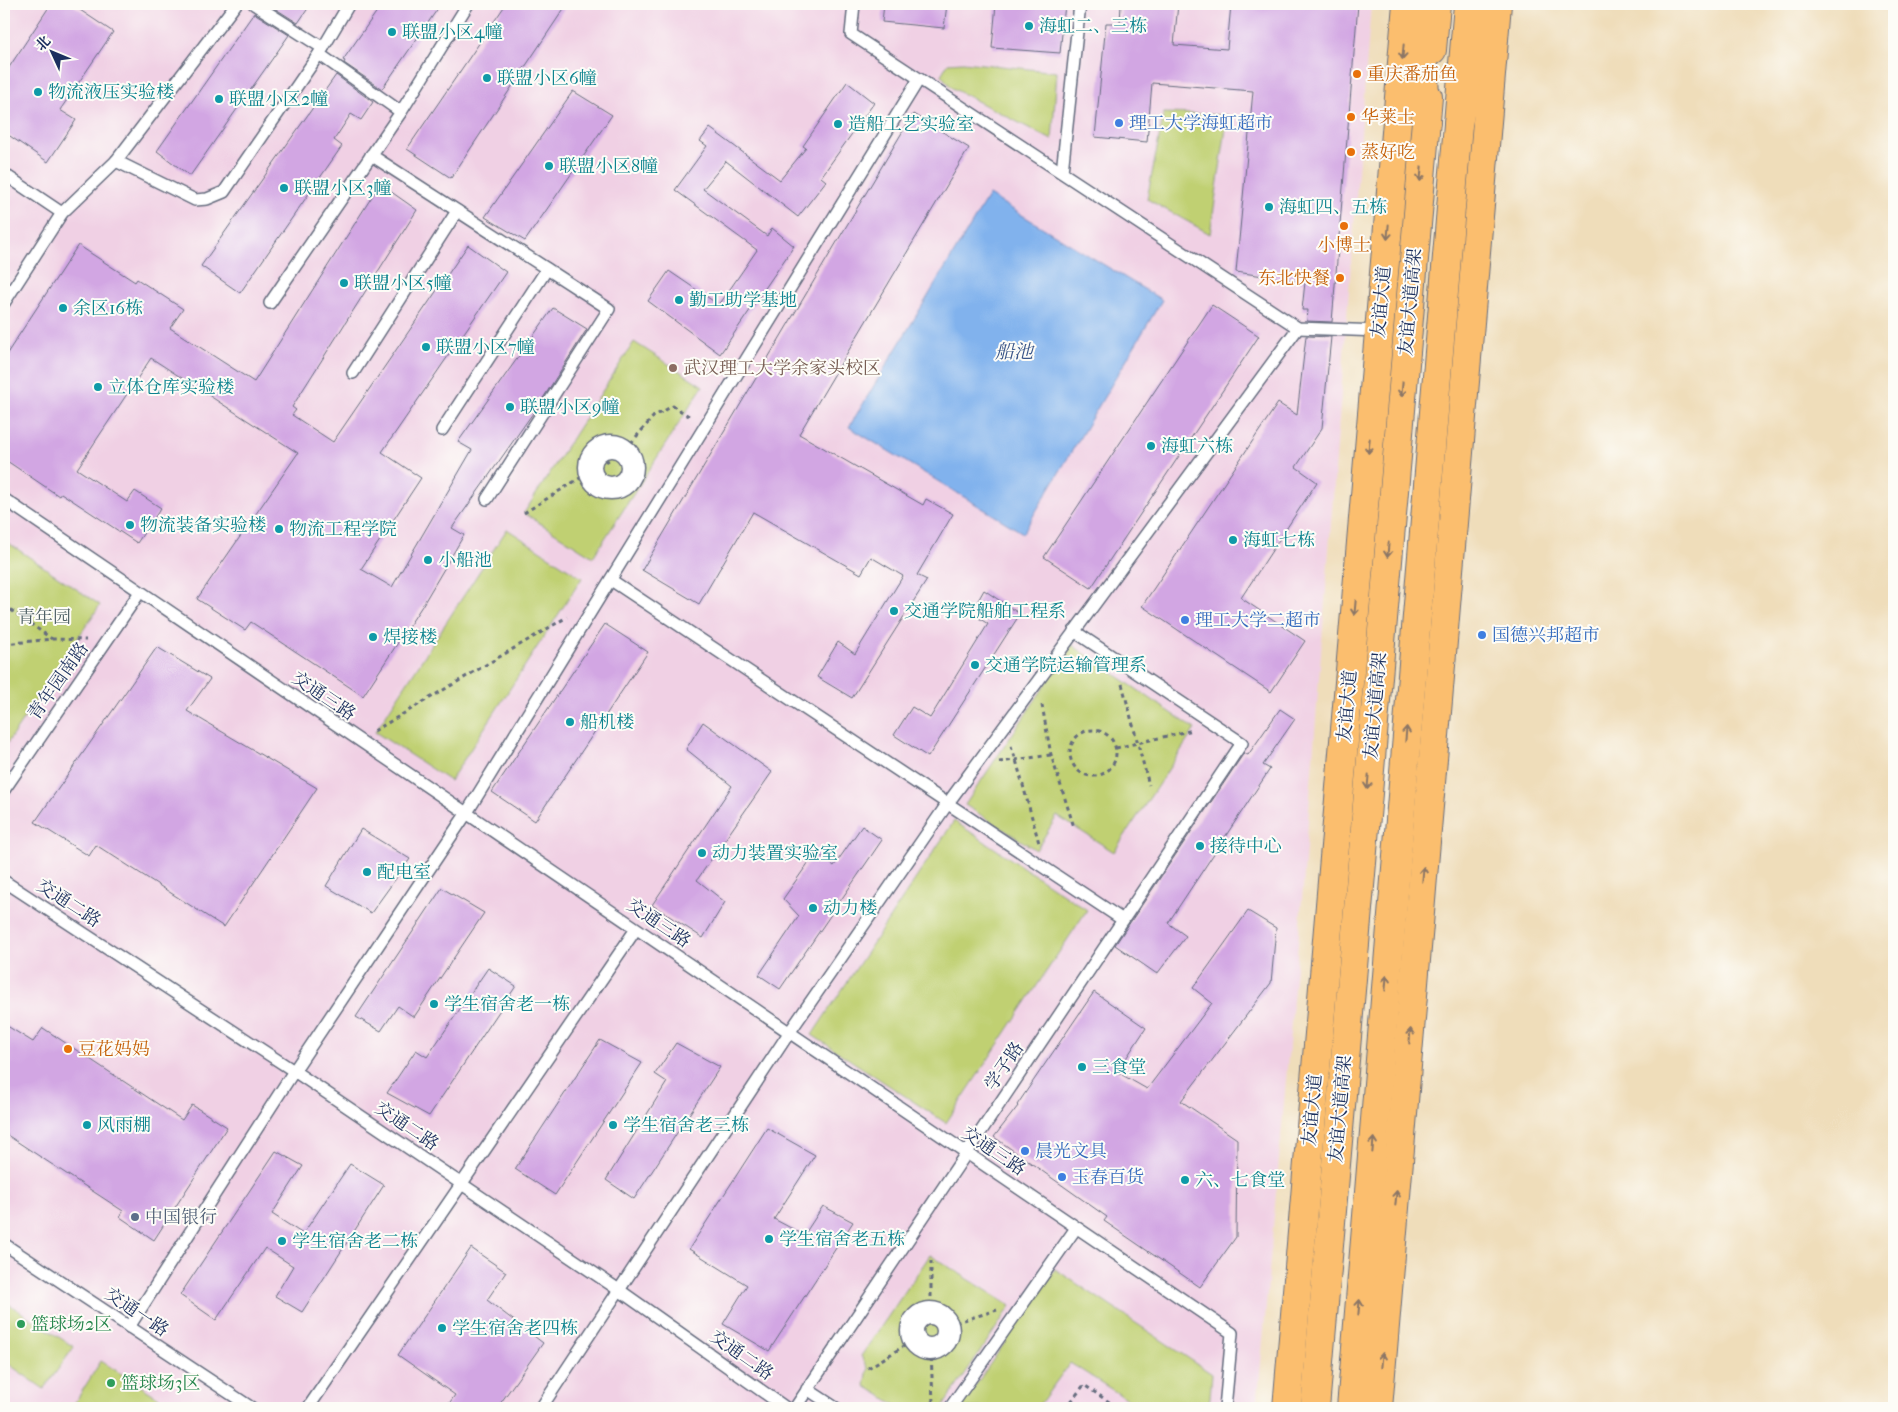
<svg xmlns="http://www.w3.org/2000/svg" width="1898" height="1412" font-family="'IM FELL French Canon','Noto Serif SC',serif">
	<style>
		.built { fill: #f0d0e4 }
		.green { fill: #c0d072; stroke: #6e8068 }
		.water { fill: #81b2ed; stroke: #4e70a6 }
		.building { fill: #d2a6e3 }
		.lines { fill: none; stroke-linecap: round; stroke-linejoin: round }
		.lane-casing { stroke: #656c7e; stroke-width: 14 }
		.street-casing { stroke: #656c7e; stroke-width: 25 }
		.primary-casing { stroke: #656c7e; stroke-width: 30 }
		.highway-casing { stroke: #656c7e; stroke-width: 30 }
		.path { stroke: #656c7e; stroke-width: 3; stroke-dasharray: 4 4; stroke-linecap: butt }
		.lane { stroke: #fff; stroke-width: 11 }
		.street { stroke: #fff; stroke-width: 22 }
		.primary { stroke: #fbbe6e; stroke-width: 28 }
		.highway { stroke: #fbbe6e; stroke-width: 28 }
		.oneway { stroke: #8b7666 }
		.culture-dot { fill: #0f9aa8; stroke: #fdfcf7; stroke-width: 2 }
		.food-dot { fill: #e8710a; stroke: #fdfcf7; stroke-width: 2 }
		.shop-dot { fill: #3f7fe0; stroke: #fdfcf7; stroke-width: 2 }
		.education-dot { fill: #8d6e63; stroke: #fdfcf7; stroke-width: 2 }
		.service-dot { fill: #5c6f8a; stroke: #fdfcf7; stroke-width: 2 }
		.leisure-dot { fill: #2e9e5b; stroke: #fdfcf7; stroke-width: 2 }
		.labels { text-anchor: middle; stroke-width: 4; stroke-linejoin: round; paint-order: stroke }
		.culture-label { font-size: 18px; fill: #0d838f; stroke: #fdfcf7; text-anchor: start }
		.food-label { font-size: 18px; fill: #c56008; stroke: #fdfcf7; text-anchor: start }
		.shop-label { font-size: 18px; fill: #366cbe; stroke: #fdfcf7; text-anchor: start }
		.street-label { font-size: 18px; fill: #1b2f5e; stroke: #fdfcf7 }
		.education-label { font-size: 18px; fill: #785e54; stroke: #fdfcf7; text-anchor: start }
		.park-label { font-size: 18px; fill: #4d5f64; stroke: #fdfcf7 }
		.service-label { font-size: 18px; fill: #4e5e75; stroke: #fdfcf7; text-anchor: start }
		.leisure-label { font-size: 18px; fill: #27864d; stroke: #fdfcf7; text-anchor: start }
		.water-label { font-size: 19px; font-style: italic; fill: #3a5689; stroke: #fdfcf7 }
	</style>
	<rect width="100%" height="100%" fill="#fdfcf7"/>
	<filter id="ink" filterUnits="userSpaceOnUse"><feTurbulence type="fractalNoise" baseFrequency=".02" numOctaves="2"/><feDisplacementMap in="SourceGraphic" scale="10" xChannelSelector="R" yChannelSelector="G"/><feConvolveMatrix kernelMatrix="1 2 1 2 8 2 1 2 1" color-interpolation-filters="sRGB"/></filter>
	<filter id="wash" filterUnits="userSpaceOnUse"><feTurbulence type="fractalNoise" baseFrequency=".0096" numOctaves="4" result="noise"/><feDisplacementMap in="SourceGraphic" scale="20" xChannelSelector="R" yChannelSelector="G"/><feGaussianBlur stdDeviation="1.12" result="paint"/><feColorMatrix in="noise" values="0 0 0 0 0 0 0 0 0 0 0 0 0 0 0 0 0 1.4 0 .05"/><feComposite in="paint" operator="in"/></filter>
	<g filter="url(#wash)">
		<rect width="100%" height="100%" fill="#efddba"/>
		<!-- built -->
		<polygon class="built" points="4,4 1371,4 1303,887 1257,1408 4,1408"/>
		<!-- green -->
		<g class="green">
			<polygon points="963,62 1057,72 1052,140 952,88 941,75 948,63"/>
			<polygon points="1164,113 1228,115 1210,234 1147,199"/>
			<polygon points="634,342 703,386 593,557 524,513"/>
			<polygon points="507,529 582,578 450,781 375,732"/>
			<polygon points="4,540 100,605 4,748"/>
			<polygon points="1072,645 1195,729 1114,852 1057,816 1036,850 965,805"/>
			<polygon points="954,821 1087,910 946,1123 812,1035"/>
			<polygon points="930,1255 1011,1306 942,1408 901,1408 865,1386 868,1368 861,1356"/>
			<polygon points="1055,1269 1212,1374 1209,1408 1141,1408 1070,1363 1037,1408 960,1408"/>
			<polygon points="4,1301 74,1347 44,1389 4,1361"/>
			<polygon points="101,1361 175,1408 80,1408 74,1404"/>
		</g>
		<!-- water -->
		<polygon class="water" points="989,195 1162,300 1023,533 849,427"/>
		<g id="blocks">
			<!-- building -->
			<g class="building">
				<polygon points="51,4 71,4 113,32 60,110 76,120 48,162 4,132 4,75"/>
				<polygon points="268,4 311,4 298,23"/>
				<polygon points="382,4 441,4 382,89 344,63 345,61 343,60"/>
				<polygon points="506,4 567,4 451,178 407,149"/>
				<polygon points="884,4 947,4 944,28 882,22"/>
				<polygon points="996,4 1065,4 1060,53 992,48"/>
				<polygon points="1121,4 1178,4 1174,45 1227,49 1231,4 1358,4 1332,322 1307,321 1308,310 1302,310 1305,282 1236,272 1253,91 1152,83 1147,142 1095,137 1106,23 1120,23"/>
				<polygon points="254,13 289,35 190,176 157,151"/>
				<polygon points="336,75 373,102 361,120 351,114 334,140 342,146 240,293 201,266"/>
				<polygon points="847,82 874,103 821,177 826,181 798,217 726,161 703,189 767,236 772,228 794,246 720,354 648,301 669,271 719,305 757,250 675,190 707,146 700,141 710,128 780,180 806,148 803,146"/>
				<polygon points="573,91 612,115 525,241 485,217"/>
				<polygon points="913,114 969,148 799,434 923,505 926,499 953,514 917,575 927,580 852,698 817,677 838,642 855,654 903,576 871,557 861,574 753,512 699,604 642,570"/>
				<polygon points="380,184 417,210 292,407 296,410 292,415 333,442 468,245 506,272 382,452 421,478 361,569 392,587 472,450 458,442 553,308 587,329 540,403 452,528 464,535 422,606 363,696 251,622 245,630 197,599 298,453 151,358 77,469 127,502 135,491 161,508 137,543 61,493 59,496 4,459 4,358 78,245 135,282 137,279 183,309 170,328 254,382"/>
				<polygon points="1212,305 1259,336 1091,588 1044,557"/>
				<polygon points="1306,336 1331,337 1322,428 1296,467 1317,482 1241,598 1305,641 1271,692 1142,606 1278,403 1297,415"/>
				<polygon points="984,590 1020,614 928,757 894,735 912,707 930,718 988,624 971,613"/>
				<polygon points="605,624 648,652 535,821 492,792"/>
				<polygon points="157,647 210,679 187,711 317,788 224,927 96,845 89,856 35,822"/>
				<polygon points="1280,709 1295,719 1263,765 1270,769 1168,923 1186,936 1157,974 1115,945 1244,753 1248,755"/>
				<polygon points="703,722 772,772 697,880 725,902 703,938 652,905 732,786 686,749"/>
				<polygon points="862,826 882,840 780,989 759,975 799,916 783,899 816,852 834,866"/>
				<polygon points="361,829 410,859 371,913 326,886"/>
				<polygon points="442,888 484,913 414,1017 398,1006 381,1031 356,1017"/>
				<polygon points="1248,911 1276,928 1271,983 1181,1101 1237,1139 1236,1237 1200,1287 1104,1221 1107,1217 994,1137 1018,1106 1017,1105 1094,992 1146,1028 1117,1072 1147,1089 1212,1003 1193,988"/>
				<polygon points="488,968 516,986 429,1116 387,1093 416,1050 427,1057"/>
				<polygon points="4,1024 33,1042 43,1028 182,1120 192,1105 227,1127 154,1240 120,1217 123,1211 4,1133"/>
				<polygon points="600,1040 642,1063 555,1195 515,1169"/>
				<polygon points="676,1043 720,1067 634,1199 606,1180 667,1082 655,1074"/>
				<polygon points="767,1128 815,1155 774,1219 804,1235 823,1206 853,1222 769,1351 723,1324 747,1285 689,1249"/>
				<polygon points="276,1151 303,1166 272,1214 303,1234 350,1164 384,1185 302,1312 275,1296 293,1266 265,1248 216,1320 180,1295"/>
				<polygon points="471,1248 506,1272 487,1300 543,1343 497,1408 446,1408 455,1395 398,1355"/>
			</g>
		</g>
	</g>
	<g filter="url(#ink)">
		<use href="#blocks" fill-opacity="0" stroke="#656c7e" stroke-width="1"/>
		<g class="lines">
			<!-- lane casing -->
			<g class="lane-casing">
				<g id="lane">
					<polyline points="254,4 323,48"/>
					<polyline points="854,4 851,34 1298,328 1379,331"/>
					<polyline points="319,54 401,112"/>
					<polyline points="371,155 609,309 487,499"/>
					<polyline points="116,161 195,200 207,199 224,192 323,48 349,4"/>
					<polyline points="1062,172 1080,4"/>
					<polyline points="4,174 62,213"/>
					<polyline points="4,303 62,213 116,161 236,4"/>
					<polyline points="270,303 401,112 468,4"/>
					<polyline points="353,373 457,211"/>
					<polyline points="442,430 547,269"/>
					<polyline points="4,499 1232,1333 1225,1408"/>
					<polyline points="611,580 1123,920"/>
					<polyline points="4,790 140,592"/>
					<polyline points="4,881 294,1071 619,1290 786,1408"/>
					<polyline points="4,1244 252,1408"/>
					<polyline points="129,1327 294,1071 466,814 919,79"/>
					<polyline points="807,1389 836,1408"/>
					<polyline points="308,1408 636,929"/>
					<polyline points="541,1408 789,1033 948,803 1298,328"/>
					<polyline points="795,1408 1242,743 1074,631"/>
					<polyline points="950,1408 1076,1228"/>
				</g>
			</g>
			<!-- street casing -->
			<g class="street-casing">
				<g id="street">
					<circle cx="611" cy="467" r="21"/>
					<circle cx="930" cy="1331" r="18"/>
				</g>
			</g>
			<!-- primary casing -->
			<g class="primary-casing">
				<g id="primary">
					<polyline points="1432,50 1436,4"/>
					<polyline points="1287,1408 1407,4"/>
					<polyline points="1315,1408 1428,97"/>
					<polyline points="1351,1408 1468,4"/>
					<polyline points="1378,1408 1497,4"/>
				</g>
			</g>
			<!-- highway casing -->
			<g class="highway-casing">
				<g id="highway">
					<polyline points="1421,4 1426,121"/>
					<polyline points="1458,124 1473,48 1489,4"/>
				</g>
			</g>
			<!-- path -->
			<g class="path">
				<polyline points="524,513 625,450 654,416 673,406 692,418"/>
				<polyline points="4,605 52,639"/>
				<polyline points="4,644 52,639 86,640"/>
				<polyline points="1122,684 1149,785"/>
				<polyline points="1042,705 1051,755 1074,827"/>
				<circle cx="1093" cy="753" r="23"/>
				<polyline points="374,731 567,617"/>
				<polyline points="1011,746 1016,760 1039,843"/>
				<polyline points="1116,748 1193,730"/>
				<polyline points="999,762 1051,755"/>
				<polyline points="931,1313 931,1261"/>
				<polyline points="948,1325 997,1310"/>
				<polyline points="931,1350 933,1404"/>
				<polyline points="868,1368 914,1340"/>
				<polyline points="1066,1408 1084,1385 1118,1408"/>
			</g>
			<!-- lane -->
			<use href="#lane" class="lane"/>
			<!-- street -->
			<use href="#street" class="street"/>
			<!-- primary -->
			<use href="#primary" class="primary"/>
			<!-- highway -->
			<use href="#highway" class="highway"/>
		</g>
		<!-- one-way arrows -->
		<defs><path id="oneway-shaft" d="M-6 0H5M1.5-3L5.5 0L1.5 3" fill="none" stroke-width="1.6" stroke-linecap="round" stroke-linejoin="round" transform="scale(1.25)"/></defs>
		<g class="oneway">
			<use href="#oneway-shaft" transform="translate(1403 52) rotate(95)"/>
			<use href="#oneway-shaft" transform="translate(1421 174) rotate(95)"/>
			<use href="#oneway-shaft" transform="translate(1388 232) rotate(95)"/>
			<use href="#oneway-shaft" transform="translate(1402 389) rotate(95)"/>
			<use href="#oneway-shaft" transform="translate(1369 446) rotate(95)"/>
			<use href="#oneway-shaft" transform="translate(1388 550) rotate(95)"/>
			<use href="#oneway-shaft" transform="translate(1355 608) rotate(95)"/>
			<use href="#oneway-shaft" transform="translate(1406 734) rotate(-85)"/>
			<use href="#oneway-shaft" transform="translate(1368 782) rotate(95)"/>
			<use href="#oneway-shaft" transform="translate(1423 874) rotate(-85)"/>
			<use href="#oneway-shaft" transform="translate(1386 983) rotate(-85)"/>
			<use href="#oneway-shaft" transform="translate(1410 1036) rotate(-85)"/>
			<use href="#oneway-shaft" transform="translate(1373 1145) rotate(-85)"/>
			<use href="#oneway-shaft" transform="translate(1396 1198) rotate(-85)"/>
			<use href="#oneway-shaft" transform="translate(1359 1307) rotate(-85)"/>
			<use href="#oneway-shaft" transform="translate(1382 1360) rotate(-85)"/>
		</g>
	</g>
	<!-- markers -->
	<g class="culture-dot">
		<circle cx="1029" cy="26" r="5"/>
		<circle cx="392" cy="32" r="5"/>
		<circle cx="487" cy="78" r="5"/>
		<circle cx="38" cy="92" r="5"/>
		<circle cx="219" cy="99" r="5"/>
		<circle cx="838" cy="124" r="5"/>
		<circle cx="549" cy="166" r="5"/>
		<circle cx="284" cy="188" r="5"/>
		<circle cx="1269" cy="207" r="5"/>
		<circle cx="344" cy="283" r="5"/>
		<circle cx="679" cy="300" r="5"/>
		<circle cx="63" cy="308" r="5"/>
		<circle cx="426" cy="347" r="5"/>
		<circle cx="98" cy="387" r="5"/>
		<circle cx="510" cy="407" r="5"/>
		<circle cx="1151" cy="446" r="5"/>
		<circle cx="130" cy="525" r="5"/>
		<circle cx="279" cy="529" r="5"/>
		<circle cx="1233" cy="540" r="5"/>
		<circle cx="428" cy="560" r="5"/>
		<circle cx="894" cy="611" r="5"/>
		<circle cx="373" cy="637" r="5"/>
		<circle cx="975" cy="665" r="5"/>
		<circle cx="570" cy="722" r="5"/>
		<circle cx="1200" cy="846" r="5"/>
		<circle cx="702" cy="853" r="5"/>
		<circle cx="367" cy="872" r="5"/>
		<circle cx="813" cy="908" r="5"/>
		<circle cx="434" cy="1004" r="5"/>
		<circle cx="1082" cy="1067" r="5"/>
		<circle cx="87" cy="1125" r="5"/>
		<circle cx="613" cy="1125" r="5"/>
		<circle cx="1185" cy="1180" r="5"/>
		<circle cx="769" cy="1239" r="5"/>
		<circle cx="282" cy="1241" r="5"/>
		<circle cx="442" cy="1328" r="5"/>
	</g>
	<g class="food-dot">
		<circle cx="1357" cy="74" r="5"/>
		<circle cx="1351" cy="117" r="5"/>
		<circle cx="1351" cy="152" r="5"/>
		<circle cx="1344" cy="226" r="5"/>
		<circle cx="1340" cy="278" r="5"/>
		<circle cx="68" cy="1049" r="5"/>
	</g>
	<g class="shop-dot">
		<circle cx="1119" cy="123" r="5"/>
		<circle cx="1185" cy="620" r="5"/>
		<circle cx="1482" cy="635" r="5"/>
		<circle cx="1025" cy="1151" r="5"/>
		<circle cx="1062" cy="1177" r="5"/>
	</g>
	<circle class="education-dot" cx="673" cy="368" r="5"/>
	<circle class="service-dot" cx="135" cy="1217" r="5"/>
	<g class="leisure-dot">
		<circle cx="21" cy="1324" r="5"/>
		<circle cx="111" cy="1383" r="5"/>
	</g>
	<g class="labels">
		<!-- culture labels -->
		<g class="culture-label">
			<text x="1039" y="32">海虹二、三栋</text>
			<text x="402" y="38">联盟小区4幢</text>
			<text x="497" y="84">联盟小区6幢</text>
			<text x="48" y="98">物流液压实验楼</text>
			<text x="229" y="105">联盟小区2幢</text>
			<text x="848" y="130">造船工艺实验室</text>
			<text x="559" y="172">联盟小区8幢</text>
			<text x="294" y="194">联盟小区3幢</text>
			<text x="1279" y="213">海虹四、五栋</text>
			<text x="354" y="289">联盟小区5幢</text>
			<text x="689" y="306">勤工助学基地</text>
			<text x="73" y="314">余区16栋</text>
			<text x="436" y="353">联盟小区7幢</text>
			<text x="108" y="393">立体仓库实验楼</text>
			<text x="520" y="413">联盟小区9幢</text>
			<text x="1161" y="452">海虹六栋</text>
			<text x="140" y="531">物流装备实验楼</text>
			<text x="289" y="535">物流工程学院</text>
			<text x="1243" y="546">海虹七栋</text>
			<text x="438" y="566">小船池</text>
			<text x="904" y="617">交通学院船舶工程系</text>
			<text x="383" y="643">焊接楼</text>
			<text x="985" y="671">交通学院运输管理系</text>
			<text x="580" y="728">船机楼</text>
			<text x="1210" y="852">接待中心</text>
			<text x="712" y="859">动力装置实验室</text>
			<text x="377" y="878">配电室</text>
			<text x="823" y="914">动力楼</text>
			<text x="444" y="1010">学生宿舍老一栋</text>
			<text x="1092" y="1073">三食堂</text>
			<text x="97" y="1131">风雨棚</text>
			<text x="623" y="1131">学生宿舍老三栋</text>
			<text x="1195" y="1186">六、七食堂</text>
			<text x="779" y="1245">学生宿舍老五栋</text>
			<text x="292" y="1247">学生宿舍老二栋</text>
			<text x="452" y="1334">学生宿舍老四栋</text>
		</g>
		<!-- food labels -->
		<g class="food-label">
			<text x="1367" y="80">重庆番茄鱼</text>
			<text x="1361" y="123">华莱士</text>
			<text x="1361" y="158">蒸好吃</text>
			<text x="1344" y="251" text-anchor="middle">小博士</text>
			<text x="1330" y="284" text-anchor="end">东北快餐</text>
			<text x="78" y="1055">豆花妈妈</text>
		</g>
		<!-- shop labels -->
		<g class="shop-label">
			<text x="1129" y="129">理工大学海虹超市</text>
			<text x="1195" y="626">理工大学二超市</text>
			<text x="1492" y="641">国德兴邦超市</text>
			<text x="1035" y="1157">晨光文具</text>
			<text x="1072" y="1183">玉春百货</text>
		</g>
		<!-- street labels -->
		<g class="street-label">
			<text transform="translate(1381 302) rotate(-85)" y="6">友谊大道</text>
			<text transform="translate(1410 302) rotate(-85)" y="6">友谊大道高架</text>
			<text transform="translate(58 681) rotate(-55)" y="6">青年园南路</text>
			<text transform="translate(324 696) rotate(34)" y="6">交通三路</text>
			<text transform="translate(1347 706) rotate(-85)" y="6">友谊大道</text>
			<text transform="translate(1375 706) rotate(-85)" y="6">友谊大道高架</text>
			<text transform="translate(69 903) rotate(33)" y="6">交通二路</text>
			<text transform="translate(659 923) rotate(34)" y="6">交通三路</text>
			<text transform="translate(1004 1066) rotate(-56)" y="6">学子路</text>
			<text transform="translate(1340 1109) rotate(-85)" y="6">友谊大道高架</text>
			<text transform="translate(1312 1110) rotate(-85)" y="6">友谊大道</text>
			<text transform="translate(407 1126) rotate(34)" y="6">交通二路</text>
			<text transform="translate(994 1151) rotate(34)" y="6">交通三路</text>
			<text transform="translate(137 1312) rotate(34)" y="6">交通一路</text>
			<text transform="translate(742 1355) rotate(35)" y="6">交通二路</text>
		</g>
		<!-- education labels -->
		<g class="education-label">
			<text x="683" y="374">武汉理工大学余家头校区</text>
		</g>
		<!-- park labels -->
		<g class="park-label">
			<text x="44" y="623">青年园</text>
		</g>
		<!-- service labels -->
		<g class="service-label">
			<text x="145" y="1223">中国银行</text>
		</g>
		<!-- leisure labels -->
		<g class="leisure-label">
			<text x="31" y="1330">篮球场2区</text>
			<text x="121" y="1389">篮球场3区</text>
		</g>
		<!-- water labels -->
		<g class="water-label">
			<text x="1014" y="358">船池</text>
		</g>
	</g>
	<!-- margin -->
	<rect width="1898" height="1412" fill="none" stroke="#fdfcf7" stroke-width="20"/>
	<!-- north arrow -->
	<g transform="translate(52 52) rotate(314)" stroke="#fdfcf7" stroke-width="4" paint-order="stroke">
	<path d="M0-4L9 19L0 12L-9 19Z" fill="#1b2f5e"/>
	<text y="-8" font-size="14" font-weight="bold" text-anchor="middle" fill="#1b2f5e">北</text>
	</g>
</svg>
